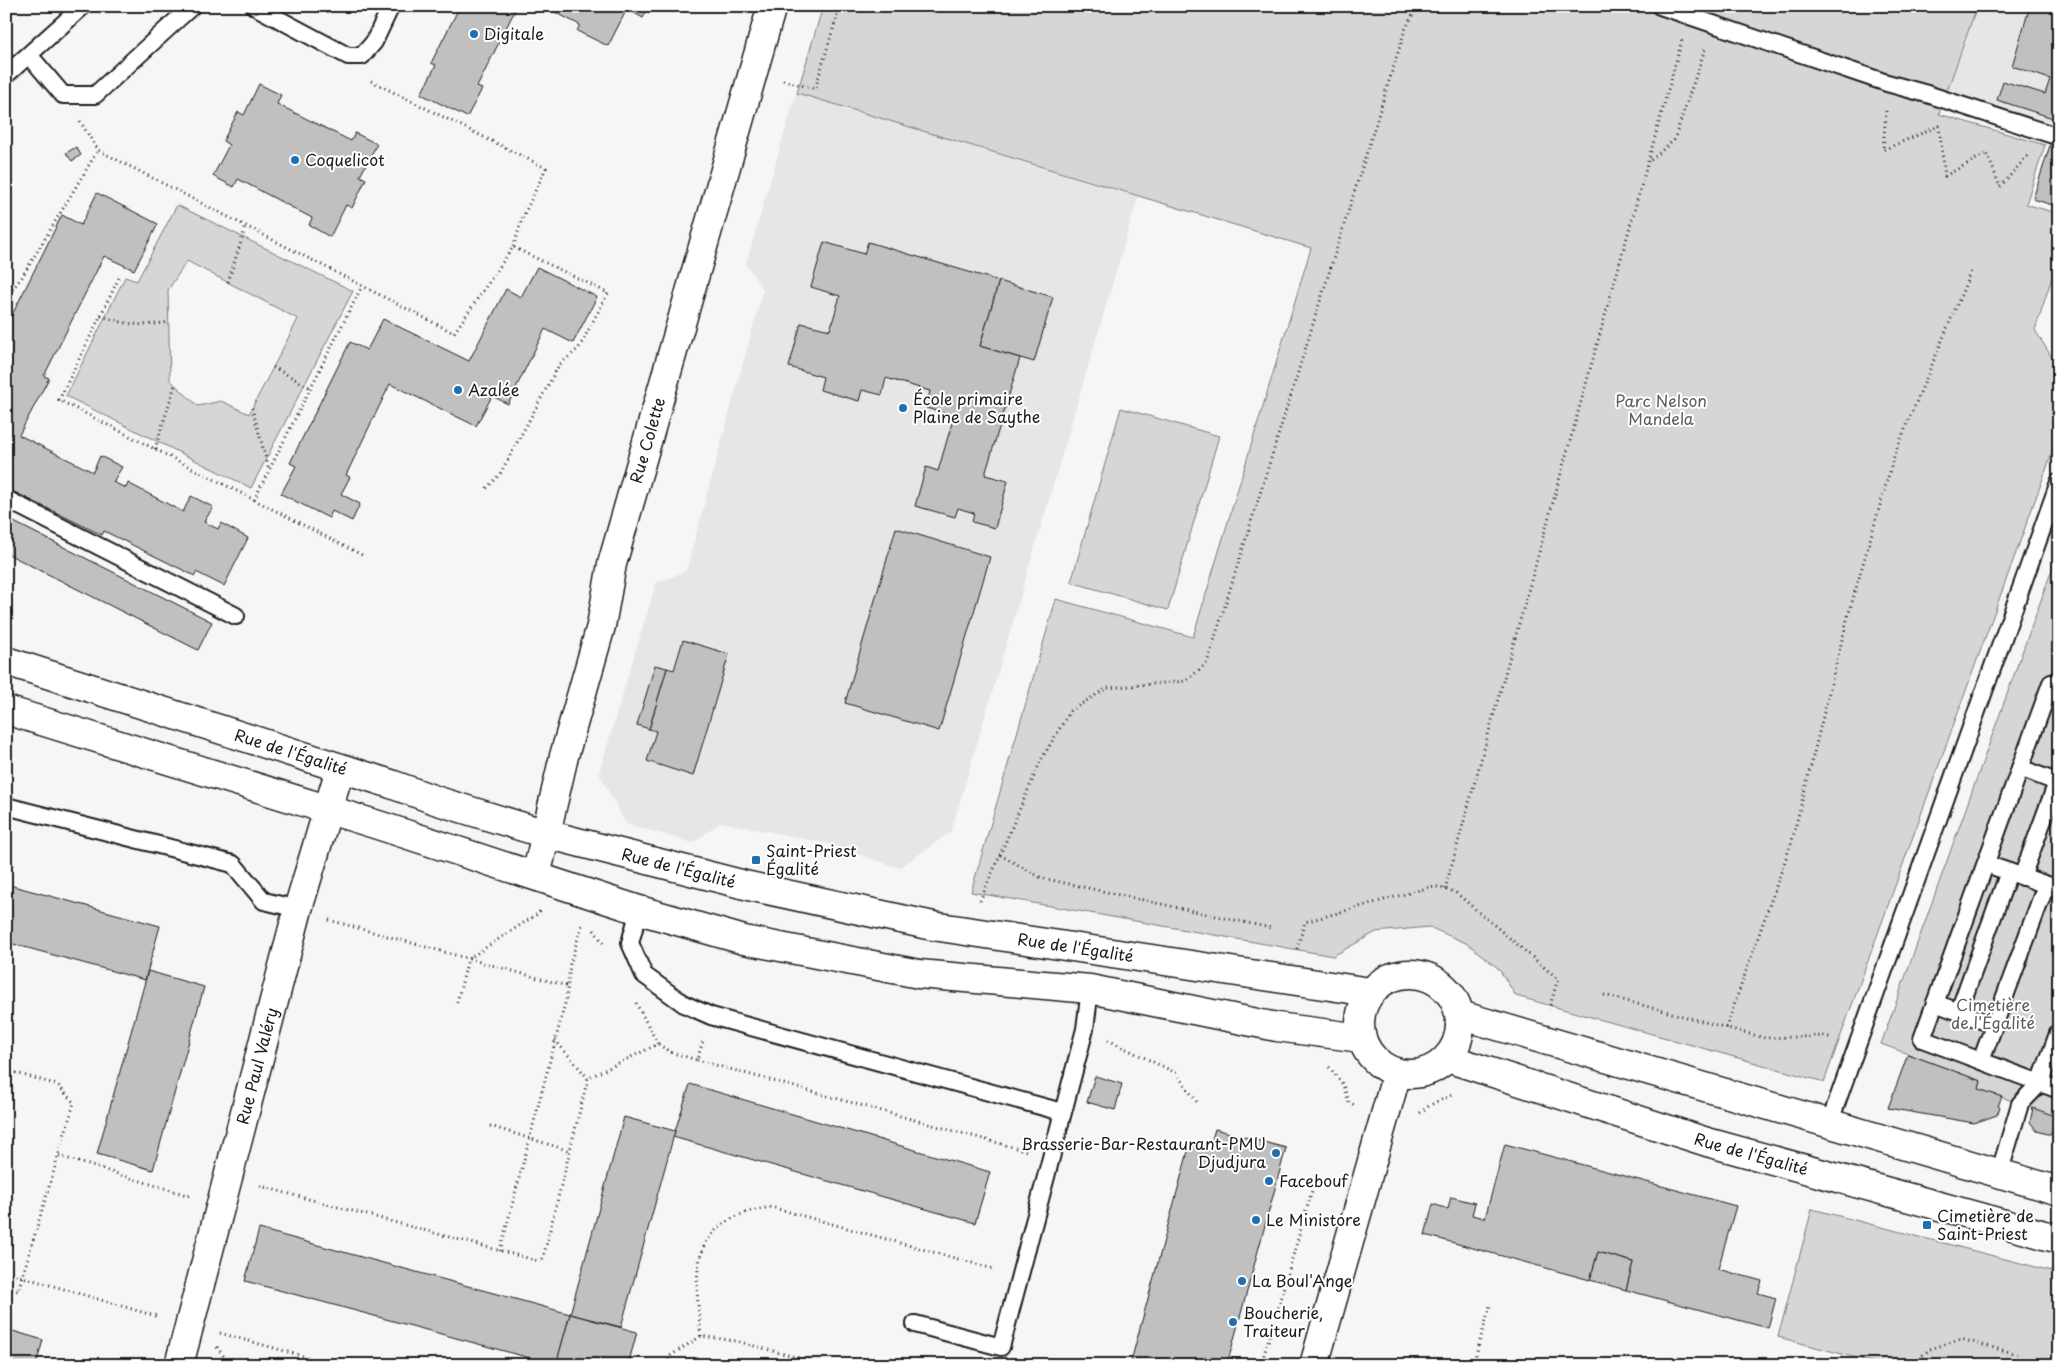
<svg xmlns="http://www.w3.org/2000/svg" width="2065" height="1371" font-family="'Playpen Sans',sans-serif">
	<style>
		.built { fill: #e6e6e6 }
		.green { fill: #d6d6d6; stroke: #797979; fill-rule: evenodd }
		.building { fill: #c0c0c0; stroke: #1c1c1c }
		.lines { fill: none; stroke-linecap: round; stroke-linejoin: round }
		.service-casing { stroke: #1c1c1c; stroke-width: 20 }
		.minor-casing { stroke: #1c1c1c; stroke-width: 31 }
		.tertiary-casing { stroke: #1c1c1c; stroke-width: 31 }
		.path { stroke: #1c1c1c; stroke-width: 3; stroke-dasharray: 1 4; stroke-linecap: butt }
		.service { stroke: #fff; stroke-width: 16 }
		.minor { stroke: #fff; stroke-width: 28 }
		.tertiary { stroke: #fff; stroke-width: 28 }
		.poi-dot { fill: #1f6fb2; stroke: #fff; stroke-width: 2 }
		.labels { text-anchor: middle; stroke-width: 4; stroke-linejoin: round; paint-order: stroke }
		.poi-label { font-size: 16px; fill: #1c1c1c; stroke: #fff; text-anchor: start }
		.park-label { font-size: 16px; fill: #5d5d5d; stroke: #fff }
		.street-label { font-size: 16px; fill: #1c1c1c; stroke: #fff }
	</style>
	<rect width="100%" height="100%" fill="#f6f6f6"/>
	<filter id="ink" filterUnits="userSpaceOnUse"><feTurbulence type="fractalNoise" baseFrequency=".02" numOctaves="2"/><feDisplacementMap in="SourceGraphic" scale="10" xChannelSelector="R" yChannelSelector="G"/><feConvolveMatrix kernelMatrix="1 2 1 2 8 2 1 2 1" color-interpolation-filters="sRGB"/></filter>
	<g filter="url(#ink)">
		<!-- built -->
		<g class="built">
			<polygon points="1977,6 2059,6 2059,127 1948,90"/>
			<polygon points="796,93 1138,197 951,832 899,868 825,843 721,822 693,843 626,824 599,773 656,583 686,571 763,290 746,264"/>
		</g>
		<!-- green -->
		<g class="green">
			<polygon points="823,6 1977,6 1939,114 2045,145 2026,204 2059,214 2059,256 2035,330 2059,369 2059,434 1824,1082 1516,996 1499,969 1468,944 1429,927 1376,932 1333,956 971,892 1056,599 1193,637 1311,248 797,93"/>
			<path d="M 177,205 L 353,291 L 251,488 L 66,396 L 125,277 L 137,281 ZM 187,261 L 298,319 L 249,414 L 221,401 L 198,406 L 170,380 L 168,290 Z"/>
			<polygon points="1121,408 1219,436 1168,610 1071,582"/>
			<polygon points="2059,550 2059,1136 2051,1135 2054,1116 1979,1089 1981,1081 1881,1044"/>
			<polygon points="1812,1209 2059,1273 2059,1365 1883,1365 1778,1337"/>
		</g>
		<!-- building -->
		<g class="building">
			<polygon points="460,6 517,6 477,87 482,89 467,117 421,94 436,65 431,63"/>
			<polygon points="543,6 649,6 643,18 627,9 608,46 577,31 580,25"/>
			<polygon points="2030,6 2059,6 2059,127 2056,126 2059,120 1997,100 2003,81 2045,94 2050,79 2012,66"/>
			<polygon points="259,84 281,95 277,104 351,141 355,133 377,144 360,176 366,179 352,208 346,205 330,237 309,225 312,218 238,179 234,187 213,176 229,145 223,141 238,112 244,115"/>
			<polygon points="2056,126 2059,127 2059,207 2033,199"/>
			<polygon points="76,147 81,155 72,161 66,153"/>
			<polygon points="97,193 158,224 134,270 104,256 44,376 49,378 19,435 93,472 100,456 122,467 113,482 126,488 128,483 183,512 191,496 213,507 204,522 218,529 221,523 248,538 224,586 196,572 195,576 104,531 102,535 6,488 6,327 62,215 81,225"/>
			<polygon points="824,242 864,254 868,242 999,281 980,346 1020,358 985,475 1008,481 995,528 972,522 974,513 958,508 955,517 915,506 926,467 938,471 954,416 926,408 930,391 886,378 882,395 862,390 859,401 820,390 823,377 789,367 801,323 830,330 840,296 811,287"/>
			<polygon points="537,267 597,297 573,343 545,329 508,404 492,396 476,426 390,384 346,475 350,477 341,494 360,504 352,521 332,511 329,518 281,494 296,466 290,463 350,342 367,350 383,319 469,361 506,289 521,297"/>
			<polygon points="999,281 1053,297 1034,362 980,346"/>
			<polygon points="6,518 212,622 198,650 6,553"/>
			<polygon points="896,528 990,557 939,731 845,703"/>
			<polygon points="683,640 729,654 693,776 647,761 656,731 649,729 667,668 674,670"/>
			<polygon points="655,665 667,668 649,729 637,725"/>
			<polygon points="6,884 160,926 145,980 6,942"/>
			<polygon points="148,971 204,987 153,1170 97,1154"/>
			<polygon points="1908,1054 1981,1081 1979,1089 2002,1097 1998,1106 2000,1107 1997,1115 1974,1123 1888,1108"/>
			<polygon points="1095,1076 1122,1084 1115,1110 1087,1102"/>
			<polygon points="690,1084 990,1172 975,1223 673,1137"/>
			<polygon points="2033,1108 2055,1116 2051,1135 2037,1131 2030,1122"/>
			<polygon points="624,1117 675,1131 621,1327 570,1314"/>
			<polygon points="1215,1129 1286,1148 1227,1365 1130,1365 1190,1144 1209,1150"/>
			<polygon points="1505,1144 1736,1206 1718,1269 1762,1281 1758,1293 1776,1298 1768,1328 1626,1290 1633,1262 1598,1252 1590,1280 1425,1235 1433,1204 1448,1209 1451,1197 1475,1203 1472,1215 1485,1218"/>
			<polygon points="259,1229 570,1314 556,1365 245,1281"/>
			<polygon points="1598,1252 1633,1262 1626,1290 1590,1280"/>
			<polygon points="570,1314 637,1332 628,1365 556,1365"/>
			<polygon points="6,1329 43,1340 36,1365 6,1365"/>
		</g>
		<g class="lines">
			<!-- service casing -->
			<g class="service-casing">
				<g id="service">
					<polyline points="254,6 348,56 362,56 374,42 391,6"/>
					<polyline points="1660,6 1887,83 1927,94 2059,137"/>
					<polyline points="29,55 63,95 95,95 192,6"/>
					<polyline points="6,75 83,6"/>
					<polyline points="6,499 236,616"/>
					<polyline points="2020,768 2059,783"/>
					<polyline points="6,806 233,864 264,901 298,909"/>
					<polyline points="1986,864 2059,889"/>
					<polyline points="2022,877 2059,777"/>
					<polyline points="2046,885 1981,1061 1922,1039 2051,683 2059,686"/>
					<polyline points="639,910 630,943 644,975 684,1004 711,1016 1062,1112"/>
					<polyline points="1935,1003 1994,1025"/>
					<polyline points="1959,1011 2009,872"/>
					<polyline points="1981,1061 2059,1090"/>
					<polyline points="1829,1124 2059,482"/>
					<polyline points="1999,1174 2020,1104 2040,1083 2059,1031"/>
					<polyline points="915,1324 1001,1347 1085,1029 1090,989"/>
				</g>
			</g>
			<!-- minor casing -->
			<g class="minor-casing">
				<g id="minor">
					<path id="s1" d="M 536,876 L 564,756 L 601,626 L 612,564 L 772,6"/>
					<path id="s2" d="M 179,1365 L 298,909 L 340,769"/>
					<polyline points="1314,1365 1397,1073"/>
				</g>
			</g>
			<!-- tertiary casing -->
			<g class="tertiary-casing">
				<g id="tertiary">
					<path id="s3" d="M 6,661 L 391,784 L 438,801 L 546,834 L 749,886 L 933,926 L 1370,992"/>
					<polyline points="6,710 378,825 639,910 744,940 919,974 1090,989 1277,1027 1361,1038"/>
					<circle cx="1410" cy="1024" r="50"/>
					<polyline points="1460,1015 2059,1191"/>
					<path id="s4" d="M 1447,1058 L 1707,1142 L 2059,1239"/>
				</g>
			</g>
			<!-- path -->
			<g class="path">
				<polyline points="783,80 815,89 840,6"/>
				<polyline points="371,81 546,168 523,217 513,247"/>
				<polyline points="1886,111 1883,150 1939,126 1945,176 1987,153 2000,187 2028,155"/>
				<polyline points="80,121 98,150 454,333 513,247 608,293 579,348 559,365 500,474 486,489"/>
				<polyline points="1651,160 1674,140 1705,49"/>
				<polyline points="119,278 59,400 362,555"/>
				<polyline points="228,282 246,226"/>
				<polyline points="6,297 22,277 98,150"/>
				<path d="M 101,316 C 128,325 141,327 169,322"/>
				<polyline points="273,367 311,388"/>
				<polyline points="252,408 269,470"/>
				<polyline points="155,449 175,385"/>
				<polyline points="254,500 362,286"/>
				<polyline points="1000,855 1042,878 1271,928"/>
				<polyline points="1445,889 1682,40"/>
				<polyline points="980,901 1041,760 1070,711 1107,688 1186,681 1207,663 1405,30 1417,6"/>
				<polyline points="329,920 567,986"/>
				<polyline points="594,930 603,943"/>
				<polyline points="1297,949 1305,922 1434,886 1455,892 1558,979 1549,1009"/>
				<polyline points="1604,995 1765,1038 1824,1036 1833,1038"/>
				<polyline points="457,1002 468,959 539,913 540,910"/>
				<polyline points="636,1003 658,1044"/>
				<polyline points="1726,1028 1792,841 1848,616 1895,453 1971,271"/>
				<polyline points="555,1040 588,1078"/>
				<polyline points="1108,1040 1176,1073 1197,1102"/>
				<polyline points="697,1060 1027,1151"/>
				<polyline points="1329,1067 1343,1085 1349,1102 1356,1106"/>
				<polyline points="6,1070 58,1085 74,1103 18,1291 6,1288"/>
				<polyline points="1420,1113 1430,1105 1454,1094"/>
				<polyline points="490,1126 570,1151"/>
				<polyline points="59,1156 190,1196"/>
				<polyline points="260,1186 542,1262 588,1078 658,1044 670,1052 697,1060 703,1041"/>
				<polyline points="500,1251 566,1000 570,964 582,925"/>
				<polyline points="6,1272 159,1317"/>
				<polyline points="220,1333 335,1365"/>
				<path d="M 701,1336 C 697,1287 685,1236 742,1214 C 751,1210 762,1209 771,1207 L 994,1269"/>
				<polyline points="217,1347 230,1365"/>
				<polyline points="667,1365 670,1356 701,1336 736,1341 825,1365"/>
				<polyline points="1261,1365 1314,1184 1334,1178"/>
				<polyline points="1473,1365 1490,1306"/>
				<polyline points="1911,1365 1930,1349 1961,1339 2017,1354"/>
			</g>
			<!-- service -->
			<use href="#service" class="service"/>
			<!-- minor -->
			<use href="#minor" class="minor"/>
			<!-- tertiary -->
			<use href="#tertiary" class="tertiary"/>
		</g>
	</g>
	<!-- markers -->
	<g class="poi-dot">
		<circle cx="474" cy="34" r="5"/>
		<circle cx="295" cy="160" r="5"/>
		<circle cx="458" cy="390" r="5"/>
		<circle cx="903" cy="408" r="5"/>
		<rect x="751" y="855" width="10" height="10" rx="2.5"/>
		<circle cx="1276" cy="1153" r="5"/>
		<circle cx="1269" cy="1181" r="5"/>
		<circle cx="1256" cy="1220" r="5"/>
		<rect x="1922" y="1220" width="10" height="10" rx="2.5"/>
		<circle cx="1242" cy="1281" r="5"/>
		<circle cx="1233" cy="1322" r="5"/>
	</g>
	<g class="labels">
		<!-- poi labels -->
		<g class="poi-label">
			<text x="484" y="40">Digitale</text>
			<text x="305" y="166">Coquelicot</text>
			<text x="468" y="396">Azalée</text>
			<text x="913" y="405">École primaire<tspan x="913" dy="18">Plaine de Saythe</tspan></text>
			<text x="766" y="857">Saint-Priest<tspan x="766" dy="18">Égalité</tspan></text>
			<text x="1266" y="1150" text-anchor="end">Brasserie-Bar-Restaurant-PMU<tspan x="1266" dy="18">Djudjura</tspan></text>
			<text x="1279" y="1187">Facebouf</text>
			<text x="1937" y="1222">Cimetière de<tspan x="1937" dy="18">Saint-Priest</tspan></text>
			<text x="1266" y="1226">Le Ministore</text>
			<text x="1252" y="1287">La Boul'Ange</text>
			<text x="1243" y="1319">Boucherie,<tspan x="1243" dy="18">Traiteur</tspan></text>
		</g>
		<!-- park labels -->
		<g class="park-label">
			<text x="1661" y="407">Parc Nelson<tspan x="1661" dy="18">Mandela</tspan></text>
			<text x="1993" y="1011">Cimetière<tspan x="1993" dy="18">de l'Égalité</tspan></text>
		</g>
		<!-- street labels -->
		<g class="street-label">
			<text dy="6" stroke="none"><textPath href="#s1" startOffset="450">Rue Colette</textPath></text>
			<text dy="6" stroke="none"><textPath href="#s3" startOffset="299">Rue de l'Égalité</textPath></text>
			<text dy="6" stroke="none"><textPath href="#s3" startOffset="704">Rue de l'Égalité</textPath></text>
			<text dy="6" stroke="none"><textPath href="#s3" startOffset="1109">Rue de l'Égalité</textPath></text>
			<text dy="6" stroke="none"><textPath href="#s2" startOffset="309">Rue Paul Valéry</textPath></text>
			<text dy="6" stroke="none"><textPath href="#s4" startOffset="319">Rue de l'Égalité</textPath></text>
		</g>
	</g>
	<!-- margin -->
	<rect width="2065" height="1371" fill="none" stroke="#fff" stroke-width="25"/>
	<rect x="12" y="12" width="2040" height="1346" fill="none" stroke="#1c1c1c" stroke-width="2" filter="url(#ink)"/>
</svg>
